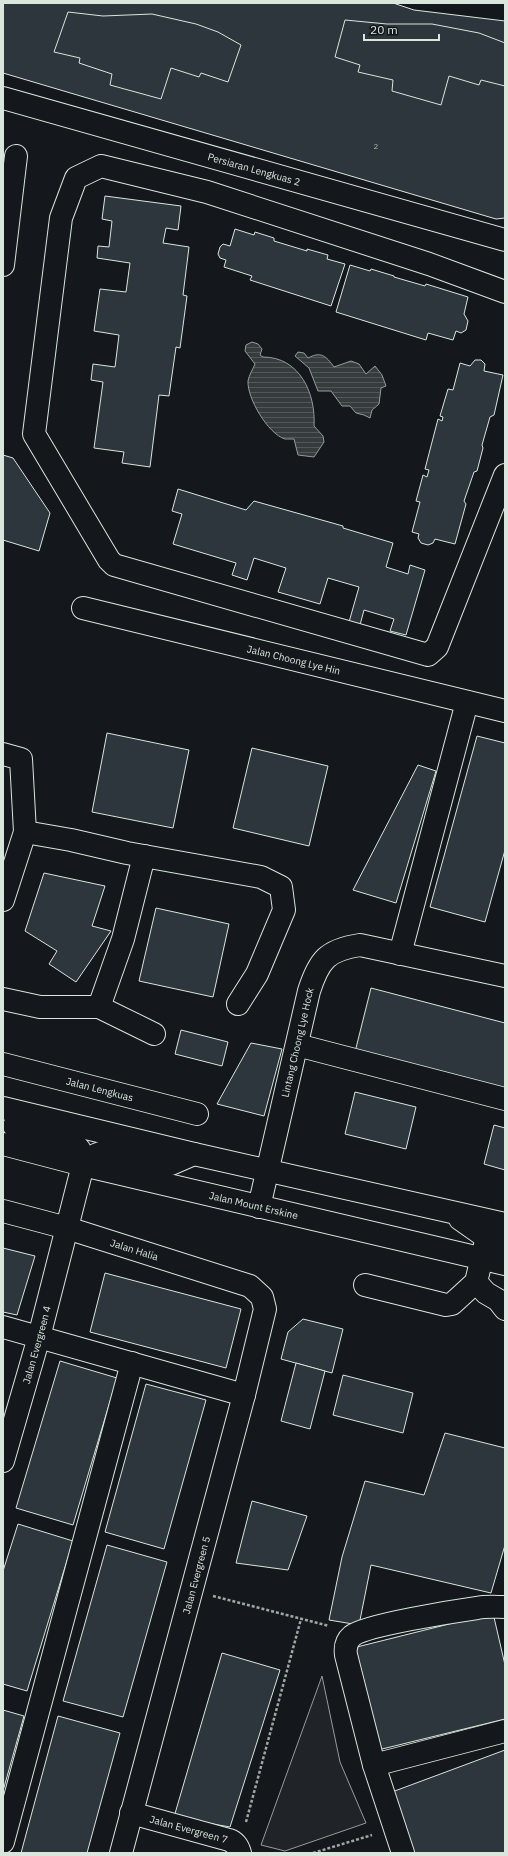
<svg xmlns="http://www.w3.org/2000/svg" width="508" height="1856" font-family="'IBM Plex Sans',sans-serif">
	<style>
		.green { fill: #202428; stroke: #939e99 }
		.water { fill: url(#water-rules); stroke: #939e99 }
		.building { fill: #2c363c; stroke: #d8e6dc }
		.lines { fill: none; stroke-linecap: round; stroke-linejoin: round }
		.minor-casing { stroke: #d8e6dc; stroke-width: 24 }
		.major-casing { stroke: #d8e6dc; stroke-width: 24 }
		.path { stroke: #9da8a2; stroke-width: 2.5; stroke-dasharray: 3 2; stroke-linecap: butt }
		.minor { stroke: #14181c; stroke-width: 22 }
		.major { stroke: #14181c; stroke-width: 22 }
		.labels { text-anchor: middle; stroke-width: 3; stroke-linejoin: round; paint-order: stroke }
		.number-label { font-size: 8px; fill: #adbab4 }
		.street-label { font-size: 10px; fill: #d8e6dc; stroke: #14181c }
	</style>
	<defs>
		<pattern id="water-rules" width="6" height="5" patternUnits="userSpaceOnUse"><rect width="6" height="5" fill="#363b3e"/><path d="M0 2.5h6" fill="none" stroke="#525759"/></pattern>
	</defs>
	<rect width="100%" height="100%" fill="#14181c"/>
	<!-- green -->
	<polygon class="green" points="322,1676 340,1762 366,1823 285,1851 261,1845"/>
	<!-- water -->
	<g class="water">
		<path d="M 252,342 L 258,344 L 262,349 L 260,355 L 263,357 C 300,357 316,394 314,426 L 323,436 L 324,442 L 314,457 L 298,455 L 294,439 C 292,439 288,439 285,439 C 268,434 247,398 248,381 C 249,375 253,369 255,364 L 245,351 L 246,345 Z"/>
		<path d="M 298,352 L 304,353 L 308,358 C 321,351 326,356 334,367 L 351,361 L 359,364 L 366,374 L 375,366 L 382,375 L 386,386 L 381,388 L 379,404 L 372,410 L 370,418 L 364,415 L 356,413 L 350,406 L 342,406 L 331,391 L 318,391 L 309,368 L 295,356 Z"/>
	</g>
	<!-- building -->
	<g class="building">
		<polygon points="3,3 393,3 414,10 505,21 505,218 496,219 3,73"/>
		<polygon points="68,12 103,16 152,14 196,24 218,32 241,45 228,82 201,73 199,77 171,68 161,99 110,85 112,74 79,63 80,58 54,52"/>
		<polygon points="345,20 387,24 432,24 479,33 500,41 505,43 505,86 481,80 479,85 449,76 441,105 392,91 393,80 358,72 360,65 335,57"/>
		<polygon points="105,196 181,206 178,230 166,228 163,243 189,247 183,295 187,296 180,348 176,347 169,396 159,395 150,467 122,463 124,452 94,448 103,382 91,380 93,364 115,367 119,335 94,331 100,289 126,292 130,263 97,258 98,246 109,247 112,221 102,219"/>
		<polygon points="235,229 254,235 255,232 274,238 274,241 307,251 307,249 328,255 327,259 345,264 331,306 250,280 252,276 224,267 226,260 220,258 218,254 220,247 223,244 230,246"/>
		<polygon points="350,265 370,271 371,269 394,276 394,277 425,286 426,284 468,297 464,314 468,321 466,330 461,333 456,331 453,340 428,333 426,340 336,312"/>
		<polygon points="475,360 481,360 485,364 484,371 503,375 494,415 490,417 482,445 483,448 477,471 474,472 464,501 466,504 455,544 435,539 433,543 428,545 421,543 418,538 419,534 412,532 420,502 416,501 423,475 427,477 429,470 425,469 438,419 442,421 443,417 440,416 448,389 453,390 460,363 470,366"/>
		<polygon points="3,455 13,458 50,513 39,551 3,540"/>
		<polygon points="178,489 246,510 254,501 343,526 343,528 393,543 386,567 408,574 410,565 425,570 406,635 390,631 394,619 364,610 360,625 349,622 359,587 328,578 320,604 278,592 286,568 254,558 247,580 232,575 236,563 173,544 182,514 172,511"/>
		<polygon points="107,733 189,750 173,828 92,812"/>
		<polygon points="477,736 505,743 505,850 485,922 430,907"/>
		<polygon points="252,748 328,766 309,846 233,828"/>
		<polygon points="418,765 436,771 396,903 353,890"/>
		<polygon points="44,873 105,886 92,926 111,931 76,982 49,964 57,951 25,931"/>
		<polygon points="156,908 229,924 213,997 139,981"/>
		<polygon points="371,988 505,1023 505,1091 355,1052"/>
		<polygon points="181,1030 228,1042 222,1066 175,1054"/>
		<polygon points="251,1043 282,1049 264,1116 217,1104"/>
		<polygon points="355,1092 416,1107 406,1149 345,1134"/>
		<polygon points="494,1125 505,1128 505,1170 484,1164"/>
		<polygon points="3,1248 35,1256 17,1315 3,1312"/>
		<polygon points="105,1273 241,1309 226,1368 90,1332"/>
		<polygon points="303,1319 343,1329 332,1373 281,1359 288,1332"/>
		<polygon points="60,1361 117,1378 73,1525 16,1508"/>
		<polygon points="296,1363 325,1371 310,1429 281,1421"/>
		<polygon points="343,1375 413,1393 403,1433 333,1415"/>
		<polygon points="146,1384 206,1400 164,1549 105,1532"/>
		<polygon points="445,1433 505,1448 505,1545 491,1593 371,1565 359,1625 329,1620 342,1557 365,1481 424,1495"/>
		<polygon points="252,1501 307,1516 288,1570 236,1563"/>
		<polygon points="18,1524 73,1541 27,1691 3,1684 3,1571"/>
		<polygon points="107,1545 167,1562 123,1717 63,1701"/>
		<polygon points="493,1613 505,1665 505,1719 378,1750 353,1648"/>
		<polygon points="222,1653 280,1670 230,1827 174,1817"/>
		<polygon points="3,1710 24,1716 3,1791"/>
		<polygon points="58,1716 120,1733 87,1853 21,1853"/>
		<polygon points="505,1750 505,1853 414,1853 392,1792"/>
	</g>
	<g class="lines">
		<!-- minor casing -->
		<g class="minor-casing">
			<g id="minor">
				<path id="s1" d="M 3,98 L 505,240"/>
				<polyline points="3,265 16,156"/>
				<polyline points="505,292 429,264 207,192 101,166 76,178 61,218 34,434 109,560 114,565 428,655 437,647 505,475"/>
				<path id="s2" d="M 83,608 L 505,711"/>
				<polyline points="3,754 21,759 25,832 3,900"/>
				<polyline points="25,832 71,840 127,853 261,877 281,887 284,910 257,974 238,1004"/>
				<polyline points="400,954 467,702"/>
				<polyline points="3,999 40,1007 99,1007 154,1034"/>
				<polyline points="99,1007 123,939 144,856"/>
				<polyline points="297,1045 505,1099"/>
				<path id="s3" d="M 3,1064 L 197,1114"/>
				<path id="s4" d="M 259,1207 L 309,991 C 319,960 327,950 360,945 L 505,976"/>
				<path id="s5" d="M 3,1211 L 67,1228 L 250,1286 L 262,1297 L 265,1309 L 244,1395 L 121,1853"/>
				<polyline points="476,1282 486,1293 498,1300 505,1309"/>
				<polyline points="365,1285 446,1305 452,1304 476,1282 486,1241"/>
				<polyline points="3,1327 244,1395"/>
				<path id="s6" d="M 3,1461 L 39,1337 L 83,1165"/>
				<polyline points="374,1765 505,1731"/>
				<path id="s7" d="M 131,1813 L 229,1840 C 235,1842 238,1846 240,1853"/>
				<polyline points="3,1842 132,1363"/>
				<path d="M 403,1853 L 374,1765 L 346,1655 C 345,1648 346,1641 352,1636 C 365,1625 456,1611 477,1608 C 486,1606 496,1607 505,1607"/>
			</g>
		</g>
		<!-- major casing -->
		<g class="major-casing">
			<g id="major">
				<polyline points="3,1108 194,1154 505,1224"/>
				<path d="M 14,1126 L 71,1141 C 80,1148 83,1153 83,1165"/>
				<path id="s8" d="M 3,1144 L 83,1165 L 505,1264"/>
				<path d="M 83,1165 C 93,1155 100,1151 114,1151 L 171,1164 L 194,1154"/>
				<polyline points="460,1219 487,1238 505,1242"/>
			</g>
		</g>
		<!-- path -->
		<g class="path">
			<polyline points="213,1596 329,1626"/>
			<polyline points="246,1822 301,1619"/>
			<polyline points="313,1853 372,1835"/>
		</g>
		<!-- minor -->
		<use href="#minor" class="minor"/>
		<!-- major -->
		<use href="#major" class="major"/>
	</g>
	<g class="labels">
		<!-- number labels -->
		<g class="number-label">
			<text x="376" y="149">2</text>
		</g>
		<!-- street labels -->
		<g class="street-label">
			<text dy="4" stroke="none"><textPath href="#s1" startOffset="261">Persiaran Lengkuas 2</textPath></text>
			<text dy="4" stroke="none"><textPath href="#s2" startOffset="217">Jalan Choong Lye Hin</textPath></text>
			<text dy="4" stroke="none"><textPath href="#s4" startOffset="169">Lintang Choong Lye Hock</textPath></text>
			<text dy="4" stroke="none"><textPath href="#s3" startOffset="100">Jalan Lengkuas</textPath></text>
			<text dy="4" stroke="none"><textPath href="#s8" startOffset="258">Jalan Mount Erskine</textPath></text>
			<text dy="4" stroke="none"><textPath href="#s5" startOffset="137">Jalan Halia</textPath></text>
			<text dy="4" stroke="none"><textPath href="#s6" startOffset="121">Jalan Evergreen 4</textPath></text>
			<text transform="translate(196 1575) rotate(-75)" y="4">Jalan Evergreen 5</text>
			<text dy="4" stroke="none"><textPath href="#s7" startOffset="60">Jalan Evergreen 7</textPath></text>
		</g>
	</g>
	<!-- border -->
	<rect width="508" height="1856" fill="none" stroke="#d8e6dc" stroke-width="8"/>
	<!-- scale -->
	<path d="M364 34v6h75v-6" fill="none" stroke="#d8e6dc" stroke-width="2"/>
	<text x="370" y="34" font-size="12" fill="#d8e6dc" stroke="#14181c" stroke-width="3" paint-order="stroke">20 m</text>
</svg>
